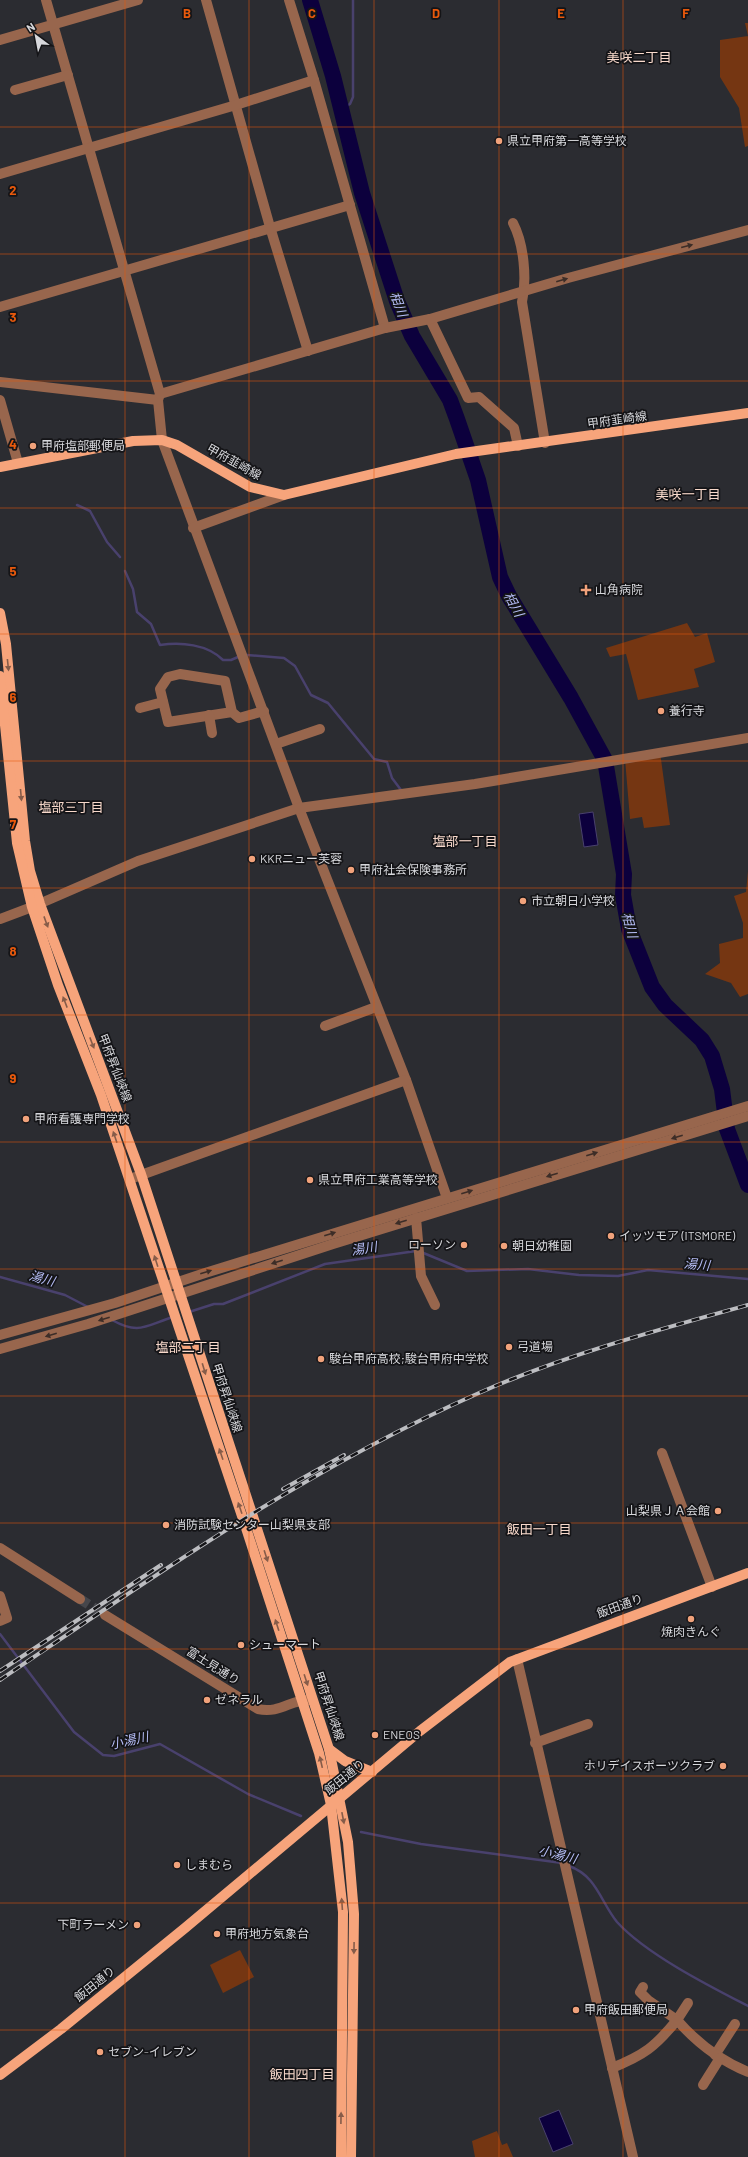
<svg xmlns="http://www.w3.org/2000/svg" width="748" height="2157" font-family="Barlow,'Noto Sans JP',sans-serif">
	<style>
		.green { fill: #753612 }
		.water { fill: #0c003d; stroke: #49416d }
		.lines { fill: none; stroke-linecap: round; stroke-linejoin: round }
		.stream { stroke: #49416d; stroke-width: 2.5 }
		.river { stroke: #0c003d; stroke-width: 16 }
		.minor-tunnel { stroke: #45464b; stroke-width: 10; stroke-dasharray: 10 5; stroke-linecap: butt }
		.minor { stroke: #98664d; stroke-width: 10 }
		.major { stroke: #f7a47b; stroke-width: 10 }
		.rail-casing { stroke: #bcbdc1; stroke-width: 4 }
		.rail { stroke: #141417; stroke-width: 2.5; stroke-dasharray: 8; stroke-linecap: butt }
		.oneway { fill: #3c2d27 }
		.oneway2 { fill: #865c49 }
		.grid { fill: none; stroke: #e8590c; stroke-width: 1; stroke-opacity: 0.55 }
		.poi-dot { fill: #f1a27b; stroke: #141417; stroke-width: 1.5 }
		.labels { text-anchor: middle; stroke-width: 3.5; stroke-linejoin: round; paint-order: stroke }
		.poi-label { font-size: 12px; fill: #d7d8dc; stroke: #141417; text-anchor: start }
		.street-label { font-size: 12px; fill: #d7d8dc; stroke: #141417 }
		.neighbourhood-label { font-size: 13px; fill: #f8d9cb; stroke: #141417 }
		.water-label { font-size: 13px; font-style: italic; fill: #b5bdf6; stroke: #141417 }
		.grid-label { font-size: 13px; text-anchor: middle; font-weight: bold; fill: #e8590c; stroke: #141417; stroke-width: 3.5; stroke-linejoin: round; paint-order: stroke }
	</style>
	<rect width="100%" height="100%" fill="#2b2c31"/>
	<!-- green -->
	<g class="green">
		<polygon points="745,23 748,23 748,146 745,147 739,108 720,77 720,40 748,36"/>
		<polygon points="687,623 695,637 707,633 715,662 694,669 699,687 638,700 626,654 610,657 606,648"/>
		<polygon points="660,752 670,825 644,828 642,817 630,819 625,759"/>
		<polygon points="748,871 748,994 740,997 731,983 705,974 720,963 719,944 743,938 743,923 734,896 746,892"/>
		<polygon points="240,1950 254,1977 223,1993 210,1965"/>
		<polygon points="497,2131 502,2145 507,2143 513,2157 475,2157 472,2141"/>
	</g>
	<!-- water -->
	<g class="water">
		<polygon points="593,812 598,845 584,847 579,814"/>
		<polygon points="559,2110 573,2144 553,2152 539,2118"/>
	</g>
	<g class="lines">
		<!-- stream -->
		<g class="stream">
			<polyline points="341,109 350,104 353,97 353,0"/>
			<polyline points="77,505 90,511 107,542 120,557"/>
			<path d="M 125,571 L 133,589 L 137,612 L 151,624 L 160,645 C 181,642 207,644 223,660 L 231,660 L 238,657"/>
			<polyline points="247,655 284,658 295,666 311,695 328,703 374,759 387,762 392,778 401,790"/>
			<polyline points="421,1252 467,1271 528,1269 579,1275 618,1276 648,1270 748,1279"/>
			<polyline points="0,1277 65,1295 88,1307"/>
			<polyline points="189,1312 214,1304 223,1304 325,1264 416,1251"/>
			<path d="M 112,1320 C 139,1335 145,1326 173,1317"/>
			<polyline points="0,1634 74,1732 103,1755 114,1756 160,1744 248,1794 301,1816"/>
			<polyline points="361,1832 421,1844 562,1863"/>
			<path d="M 569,1866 C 597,1876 600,1901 617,1922 C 646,1954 709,1986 748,2006"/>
		</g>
		<!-- river -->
		<polyline class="river" points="310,0 333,76 362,193 397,301 412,336 450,400 457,419 478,480 500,577 509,596 571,698 605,760 624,874 623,895 629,929 652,987 665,1005 702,1040 712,1056 722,1089 727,1129 748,1185"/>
		<!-- minor-tunnel -->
		<polyline class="minor-tunnel" points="80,1599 105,1615"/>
		<!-- minor -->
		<g class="minor">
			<polyline points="46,0 160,394 158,400 162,440 299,808 406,1080 447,1198"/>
			<polyline points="206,0 270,227 308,351"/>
			<polyline points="289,0 314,80 385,328"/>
			<polyline points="0,40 138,0"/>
			<polyline points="15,90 68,75"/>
			<polyline points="0,174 236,105 314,80"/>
			<path d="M 513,223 C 524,244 527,279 522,302 L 545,443"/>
			<polyline points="0,307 350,205"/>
			<polyline points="430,319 468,398 479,397 514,428 518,446"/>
			<polyline points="0,382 158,400"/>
			<polyline points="160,394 385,328 430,319 568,278 748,230"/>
			<polyline points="0,400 18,463"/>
			<polyline points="193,528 284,495"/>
			<polyline points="140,708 163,702"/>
			<polyline points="232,712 225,681 180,674 168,677 160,689 168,722 232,712 239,718 264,711"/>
			<polyline points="209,715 212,733"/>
			<polyline points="276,744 320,729"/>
			<polyline points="0,919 32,907 138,861 299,808 475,784 748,738"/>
			<polyline points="325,1026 376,1007"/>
			<polyline points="130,1179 406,1080"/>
			<polyline points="416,1218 421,1276 435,1305"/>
			<polyline points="0,1335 115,1303 205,1273 748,1106"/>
			<polyline points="0,1349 88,1324 333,1244 748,1116"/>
			<polyline points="662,1453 712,1587"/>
			<polyline points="0,1548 80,1599"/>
			<polyline points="0,1596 7,1618 0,1621"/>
			<path d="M 105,1615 L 258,1709 C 280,1714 291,1699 310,1700"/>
			<polyline points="517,1659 633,2157"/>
			<polyline points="535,1743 588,1724"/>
			<polyline points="643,1987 640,1992 648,2000 677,2020 688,2003"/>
			<polyline points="715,2055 735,2024"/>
			<path d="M 612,2068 C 644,2055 655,2047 677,2020 C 697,2043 719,2060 748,2072"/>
			<polyline points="703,2085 720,2058"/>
		</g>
		<!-- major -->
		<g class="major">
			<polyline points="0,467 133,441 162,440 177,445 250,487 284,495 456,454 748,413"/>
			<polyline points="0,613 6,644 25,841 30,871 40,904 141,1174 329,1749 348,1842 354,1914 351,2157"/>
			<polyline points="0,676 17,843 32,907 58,985 101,1095 245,1525 319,1753 331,1805 343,1912 341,2157"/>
			<polyline points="329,1749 345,1761 372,1772"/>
			<polyline points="0,2075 61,2029 185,1928 420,1731 510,1662 748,1573"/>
		</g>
		<!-- rail casing -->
		<g class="rail-casing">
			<g id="rail">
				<polyline points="283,1489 344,1455"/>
				<polyline points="0,1671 161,1565"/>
				<path d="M 0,1680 C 154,1576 308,1468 479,1393 C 565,1355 657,1330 748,1305"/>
			</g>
		</g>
		<!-- rail -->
		<use href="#rail" class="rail"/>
	</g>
	<!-- one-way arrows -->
	<defs><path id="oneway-solid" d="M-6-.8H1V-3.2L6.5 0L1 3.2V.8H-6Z"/></defs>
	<g class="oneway">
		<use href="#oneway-solid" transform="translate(687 246) rotate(-14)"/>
		<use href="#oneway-solid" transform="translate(562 280) rotate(-16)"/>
		<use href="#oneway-solid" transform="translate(677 1137) rotate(163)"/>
		<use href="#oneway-solid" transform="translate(592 1154) rotate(-17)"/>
		<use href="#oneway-solid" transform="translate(552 1175) rotate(163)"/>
		<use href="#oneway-solid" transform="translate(467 1192) rotate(-17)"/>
		<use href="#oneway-solid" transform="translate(401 1222) rotate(163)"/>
		<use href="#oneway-solid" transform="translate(330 1234) rotate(-17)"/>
		<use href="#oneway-solid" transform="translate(277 1262) rotate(162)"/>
		<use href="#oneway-solid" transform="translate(206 1272) rotate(-17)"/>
		<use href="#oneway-solid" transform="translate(104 1319) rotate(162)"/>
		<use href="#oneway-solid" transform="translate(51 1335) rotate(164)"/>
	</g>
	<g class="oneway2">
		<use href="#oneway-solid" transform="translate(8 665) rotate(84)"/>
		<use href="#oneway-solid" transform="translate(21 795) rotate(85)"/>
		<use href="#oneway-solid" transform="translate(46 922) rotate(70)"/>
		<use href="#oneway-solid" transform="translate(65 1002) rotate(-111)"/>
		<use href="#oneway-solid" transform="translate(92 1043) rotate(69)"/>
		<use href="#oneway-solid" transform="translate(115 1137) rotate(-109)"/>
		<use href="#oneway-solid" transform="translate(156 1261) rotate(-108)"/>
		<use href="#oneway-solid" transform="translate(204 1369) rotate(73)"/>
		<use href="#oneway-solid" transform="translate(221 1454) rotate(-109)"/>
		<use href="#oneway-solid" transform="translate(240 1508) rotate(-109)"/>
		<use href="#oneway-solid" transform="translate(266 1556) rotate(72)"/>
		<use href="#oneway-solid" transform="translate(277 1625) rotate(-108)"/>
		<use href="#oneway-solid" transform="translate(306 1680) rotate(72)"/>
		<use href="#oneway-solid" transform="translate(321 1762) rotate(-103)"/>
		<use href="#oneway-solid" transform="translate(343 1818) rotate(79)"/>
		<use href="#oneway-solid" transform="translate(342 1904) rotate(-94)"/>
		<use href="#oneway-solid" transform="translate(354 1948) rotate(91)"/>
		<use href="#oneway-solid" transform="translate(341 2118) rotate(-89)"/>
	</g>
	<!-- grid -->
	<path class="grid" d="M 125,0 L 125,2157M 249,0 L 249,2157M 374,0 L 374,2157M 499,0 L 499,2157M 623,0 L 623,2157M 0,127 L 748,127M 0,254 L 748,254M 0,381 L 748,381M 0,508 L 748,508M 0,634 L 748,634M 0,761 L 748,761M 0,888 L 748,888M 0,1015 L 748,1015M 0,1142 L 748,1142M 0,1269 L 748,1269M 0,1396 L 748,1396M 0,1523 L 748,1523M 0,1649 L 748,1649M 0,1776 L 748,1776M 0,1903 L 748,1903M 0,2030 L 748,2030"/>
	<!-- markers -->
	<g class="poi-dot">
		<circle cx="499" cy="141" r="4"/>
		<circle cx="33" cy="446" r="4"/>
		<path d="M584 584h4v4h4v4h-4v4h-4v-4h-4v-4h4z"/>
		<circle cx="661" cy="711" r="4"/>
		<circle cx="252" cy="859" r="4"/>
		<circle cx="351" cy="870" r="4"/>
		<circle cx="523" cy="901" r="4"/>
		<circle cx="26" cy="1119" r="4"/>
		<circle cx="310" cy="1180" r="4"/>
		<circle cx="611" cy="1236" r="4"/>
		<circle cx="464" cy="1245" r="4"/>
		<circle cx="504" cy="1246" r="4"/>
		<circle cx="509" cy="1347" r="4"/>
		<circle cx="321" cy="1359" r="4"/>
		<circle cx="718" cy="1511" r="4"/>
		<circle cx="166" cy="1525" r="4"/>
		<circle cx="691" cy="1619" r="4"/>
		<circle cx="241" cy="1645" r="4"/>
		<circle cx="207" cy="1700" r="4"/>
		<circle cx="375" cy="1735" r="4"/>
		<circle cx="723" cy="1766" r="4"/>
		<circle cx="177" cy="1865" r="4"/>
		<circle cx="137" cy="1925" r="4"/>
		<circle cx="217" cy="1934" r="4"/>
		<circle cx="576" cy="2010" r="4"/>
		<circle cx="100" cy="2052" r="4"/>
	</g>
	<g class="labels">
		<!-- poi labels -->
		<g class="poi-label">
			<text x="507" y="145">県立甲府第一高等学校</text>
			<text x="41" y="450">甲府塩部郵便局</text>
			<text x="595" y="594">山角病院</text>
			<text x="669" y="715">養行寺</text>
			<text x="260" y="863">KKRニュー芙蓉</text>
			<text x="359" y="874">甲府社会保険事務所</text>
			<text x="531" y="905">市立朝日小学校</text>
			<text x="34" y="1123">甲府看護専門学校</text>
			<text x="318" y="1184">県立甲府工業高等学校</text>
			<text x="619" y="1240">イッツモア (ITSMORE)</text>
			<text x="456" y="1249" text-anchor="end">ローソン</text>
			<text x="512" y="1250">朝日幼稚園</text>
			<text x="517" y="1351">弓道場</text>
			<text x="329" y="1363">駿台甲府高校;駿台甲府中学校</text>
			<text x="710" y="1515" text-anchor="end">山梨県ＪＡ会館</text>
			<text x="174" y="1529">消防試験センター山梨県支部</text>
			<text x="691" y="1636" text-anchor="middle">焼肉きんぐ</text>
			<text x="249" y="1649">シューマート</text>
			<text x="215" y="1704">ゼネラル</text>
			<text x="383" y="1739">ENEOS</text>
			<text x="715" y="1770" text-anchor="end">ホリデイスポーツクラブ</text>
			<text x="185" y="1869">しまむら</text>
			<text x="129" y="1929" text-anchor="end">下町ラーメン</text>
			<text x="225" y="1938">甲府地方気象台</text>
			<text x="584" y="2014">甲府飯田郵便局</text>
			<text x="108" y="2056">セブン-イレブン</text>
		</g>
		<!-- street labels -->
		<g class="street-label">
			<text transform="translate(617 420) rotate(-8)" y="4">甲府韮崎線</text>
			<text transform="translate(234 462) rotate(29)" y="4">甲府韮崎線</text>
			<text transform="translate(115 1068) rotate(69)" y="4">甲府昇仙峡線</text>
			<text transform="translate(227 1398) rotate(72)" y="4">甲府昇仙峡線</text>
			<text transform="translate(620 1606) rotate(-20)" y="4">飯田通り</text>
			<text transform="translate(213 1666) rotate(32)" y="4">富士見通り</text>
			<text transform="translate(329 1706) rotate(72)" y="4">甲府昇仙峡線</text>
			<text transform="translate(345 1777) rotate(-39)" y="4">飯田通り</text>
			<text transform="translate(95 1984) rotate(-39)" y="4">飯田通り</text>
		</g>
		<!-- neighbourhood labels -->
		<g class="neighbourhood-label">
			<text x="639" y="62">美咲二丁目</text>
			<text x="688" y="499">美咲一丁目</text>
			<text x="71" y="812">塩部三丁目</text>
			<text x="465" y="846">塩部一丁目</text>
			<text x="188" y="1352">塩部二丁目</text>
			<text x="539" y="1534">飯田一丁目</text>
			<text x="302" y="2079">飯田四丁目</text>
		</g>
		<!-- water labels -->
		<g class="water-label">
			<text transform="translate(399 304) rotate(69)" y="5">相川</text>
			<text transform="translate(514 604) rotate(61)" y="5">相川</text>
			<text transform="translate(630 925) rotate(75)" y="5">相川</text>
			<text transform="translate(364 1248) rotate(-9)" y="5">湯川</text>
			<text transform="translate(697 1264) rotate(5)" y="5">湯川</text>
			<text transform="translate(42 1278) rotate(15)" y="5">湯川</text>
			<text transform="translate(129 1740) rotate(-12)" y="5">小湯川</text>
			<text transform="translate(558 1854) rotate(14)" y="5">小湯川</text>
		</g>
	</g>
	<g class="grid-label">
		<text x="187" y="18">B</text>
		<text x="312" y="18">C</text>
		<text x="436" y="18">D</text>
		<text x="561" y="18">E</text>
		<text x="686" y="18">F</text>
		<text x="13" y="195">2</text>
		<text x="13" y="322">3</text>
		<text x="13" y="449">4</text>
		<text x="13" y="576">5</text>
		<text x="13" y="702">6</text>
		<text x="13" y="829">7</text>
		<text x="13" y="956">8</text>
		<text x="13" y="1083">9</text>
	</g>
	<!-- north arrow -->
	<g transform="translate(36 36) rotate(328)" stroke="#141417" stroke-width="3" paint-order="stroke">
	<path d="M0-3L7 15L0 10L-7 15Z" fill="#d7d8dc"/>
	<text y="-6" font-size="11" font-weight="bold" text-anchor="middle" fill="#d7d8dc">N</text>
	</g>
</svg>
